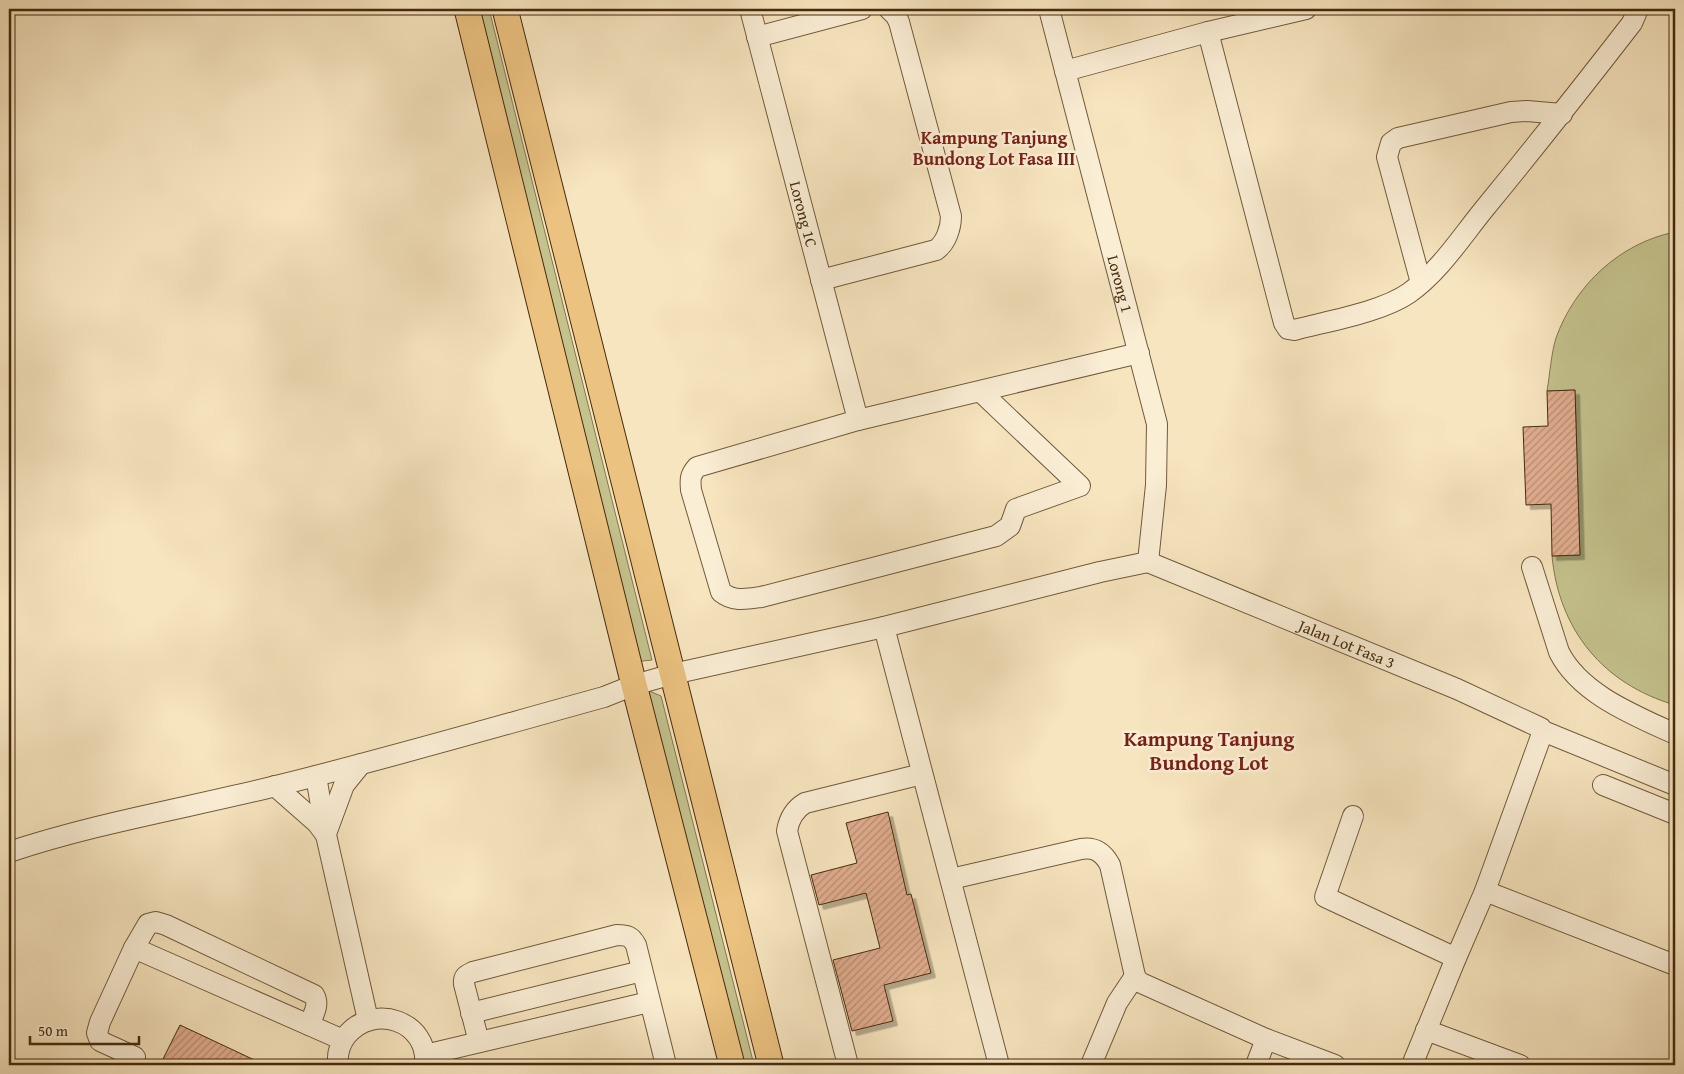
<svg xmlns="http://www.w3.org/2000/svg" width="1684" height="1074" font-family="'Gentium Book Plus',serif">
	<style>
		.grass { fill: #c4c28d; stroke: #84764e }
		.building { fill: url(#building-hatch); stroke: #452b0e; filter: url(#shadow) }
		.lines { fill: none; stroke-linecap: round; stroke-linejoin: round }
		.minor-casing { stroke: #725a3a; stroke-width: 22 }
		.major-casing { stroke: #452b0e; stroke-width: 27 }
		.minor { stroke: #faeed5; stroke-width: 20 }
		.major { stroke: #ecc280; stroke-width: 25 }
		.labels { text-anchor: middle; stroke-width: 5; stroke-linejoin: round; paint-order: stroke }
		.street-label { font-size: 16px; fill: #452b0e; stroke: #faeed5 }
		.neighbourhood-label { font-size: 18px; font-weight: bold; fill: #7a1f14; stroke: #faeed5 }
		.district-label { font-size: 21px; font-weight: bold; fill: #7a1f14; stroke: #faeed5 }
	</style>
	<defs>
		<pattern id="building-hatch" width="6" height="6" patternUnits="userSpaceOnUse" patternTransform="scale(1.25)"><rect width="6" height="6" fill="#e1ad8f"/><path d="M-1 1l2-2M0 6l6-6M5 7l2-2" fill="none" stroke="#b88d73"/></pattern>
		<filter id="shadow"><feDropShadow dx="4.5" dy="4.5" stdDeviation="0" flood-color="#0004"/></filter>
	</defs>
	<rect width="100%" height="100%" fill="#f7e5bf"/>
	<filter id="stains"><feTurbulence type="fractalNoise" baseFrequency=".004" numOctaves="4"/><feColorMatrix values="0 0 0 0 .2 0 0 0 0 .09 0 0 0 0 .02 0 0 0 .5 -.17"/></filter>
	<radialGradient id="worn" r=".72"><stop offset=".6" stop-color="#630" stop-opacity="0"/><stop offset="1" stop-color="#630" stop-opacity=".3"/></radialGradient>
	<!-- grass -->
	<g class="grass">
		<polygon points="470,9 489,9 652,660 634,662"/>
		<path d="M 1675,232 L 1675,705 C 1603,684 1559,630 1552,556 L 1580,555 L 1575,390 L 1547,391 C 1550,374 1551,354 1556,338 C 1575,285 1620,243 1675,232 Z"/>
		<polygon points="640,687 661,696 754,1065 734,1065"/>
	</g>
	<!-- building -->
	<g class="building">
		<polygon points="1575,390 1580,555 1552,556 1551,504 1526,505 1523,427 1548,426 1547,391"/>
		<polygon points="888,812 907,895 911,894 931,973 884,985 893,1021 852,1031 833,960 880,948 866,893 819,905 811,875 857,863 846,823"/>
		<polygon points="180,1025 265,1065 160,1065"/>
	</g>
	<g class="lines">
		<!-- minor casing -->
		<g class="minor-casing">
			<g id="minor">
				<path id="s1" d="M 750,9 L 858,420"/>
				<path id="s2" d="M 1049,9 L 1157,424 L 1156,485 L 1148,562"/>
				<path d="M 1208,32 L 1284,323 L 1288,329 L 1294,330 C 1328,321 1382,312 1409,293 C 1440,271 1462,236 1485,208 C 1535,147 1584,85 1632,23 L 1638,9"/>
				<polyline points="757,37 862,9"/>
				<polyline points="1065,71 1208,32 1306,9"/>
				<path d="M 821,280 L 936,250 C 946,243 951,228 951,216 L 899,22 L 896,16 L 889,9"/>
				<polyline points="1421,283 1387,157 1391,143 1398,138 1511,112 1527,111 1562,114"/>
				<path d="M 981,392 L 1080,486 L 1016,509 L 1010,526 L 996,536 L 761,597 C 747,599 733,602 721,592 L 691,490 C 690,479 690,475 697,467 L 858,420 L 1139,353"/>
				<path id="s3" d="M 1148,562 L 1457,689 L 1541,728 L 1543,731 L 1675,785"/>
				<path d="M 1532,567 L 1559,652 C 1580,694 1634,715 1675,734"/>
				<polyline points="884,627 999,1065"/>
				<polyline points="316,776 326,835 368,1020"/>
				<polyline points="1603,785 1675,814"/>
				<polyline points="275,786 317,823 326,835"/>
				<polyline points="1353,816 1325,897 1456,958"/>
				<polyline points="327,831 344,785 361,764"/>
				<path d="M 9,852 C 96,823 187,808 276,786 C 386,759 495,727 604,697 L 634,685 L 673,674 L 884,627 L 1100,572 L 1148,562"/>
				<path d="M 951,879 L 1081,849 C 1095,847 1103,852 1110,865 L 1135,976 L 1139,982 L 1266,1039 L 1335,1065"/>
				<polyline points="1485,891 1675,965"/>
				<path d="M 134,948 L 148,924 L 156,922 L 166,925 L 314,995 C 320,1005 313,1015 309,1025"/>
				<polyline points="471,1013 642,971"/>
				<polyline points="1426,1030 1520,1065"/>
				<path d="M 479,1042 L 464,984 C 463,976 467,975 473,972 L 617,935 C 627,935 631,936 636,945 L 666,1065"/>
				<polyline points="425,1055 649,1002"/>
				<polyline points="135,1057 100,1041 97,1033 100,1022 134,948 343,1040"/>
				<path d="M 338,1065 C 337,1055 340,1044 346,1036 C 373,1002 429,1021 425,1065"/>
				<path d="M 848,1065 L 787,831 C 789,819 795,809 805,803 L 922,774"/>
				<polyline points="1091,1065 1117,1003 1135,976"/>
				<polyline points="1256,1065 1266,1039"/>
				<polyline points="1412,1065 1456,958 1485,891 1543,731"/>
			</g>
		</g>
		<!-- major casing -->
		<g class="major-casing">
			<g id="major">
				<polyline points="467,9 634,685 732,1065"/>
				<polyline points="505,9 771,1065"/>
			</g>
		</g>
		<!-- minor -->
		<use href="#minor" class="minor"/>
		<!-- major -->
		<use href="#major" class="major"/>
	</g>
	<g class="labels">
		<!-- street labels -->
		<g class="street-label">
			<text dy="6" stroke="none"><textPath href="#s1" startOffset="212">Lorong 1C</textPath></text>
			<text dy="6" stroke="none"><textPath href="#s2" startOffset="284">Lorong 1</textPath></text>
			<text dy="6" stroke="none"><textPath href="#s3" startOffset="215">Jalan Lot Fasa 3</textPath></text>
		</g>
		<!-- neighbourhood labels -->
		<g class="neighbourhood-label">
			<text x="994" y="144">Kampung Tanjung<tspan x="994" dy="21">Bundong Lot Fasa III</tspan></text>
		</g>
		<!-- district labels -->
		<g class="district-label">
			<text x="1209" y="746">Kampung Tanjung<tspan x="1209" dy="24">Bundong Lot</tspan></text>
		</g>
	</g>
	<!-- margin -->
	<rect width="1684" height="1074" fill="none" stroke="#f7e5bf" stroke-width="30"/>
	<rect x="10" y="10" width="1664" height="1054" fill="none" stroke="#452b0e" stroke-width="2.5"/>
	<rect x="15" y="15" width="1654" height="1044" fill="none" stroke="#452b0e"/>
	<!-- scale -->
	<path d="M30 1036v8h109v-8" fill="none" stroke="#452b0e" stroke-width="2.5"/>
	<text x="38" y="1036" font-size="15" fill="#452b0e" stroke="#faeed5" stroke-width="4" paint-order="stroke">50 m</text>
	<rect width="100%" height="100%" filter="url(#stains)"/>
	<rect width="100%" height="100%" fill="url(#worn)"/>
</svg>
